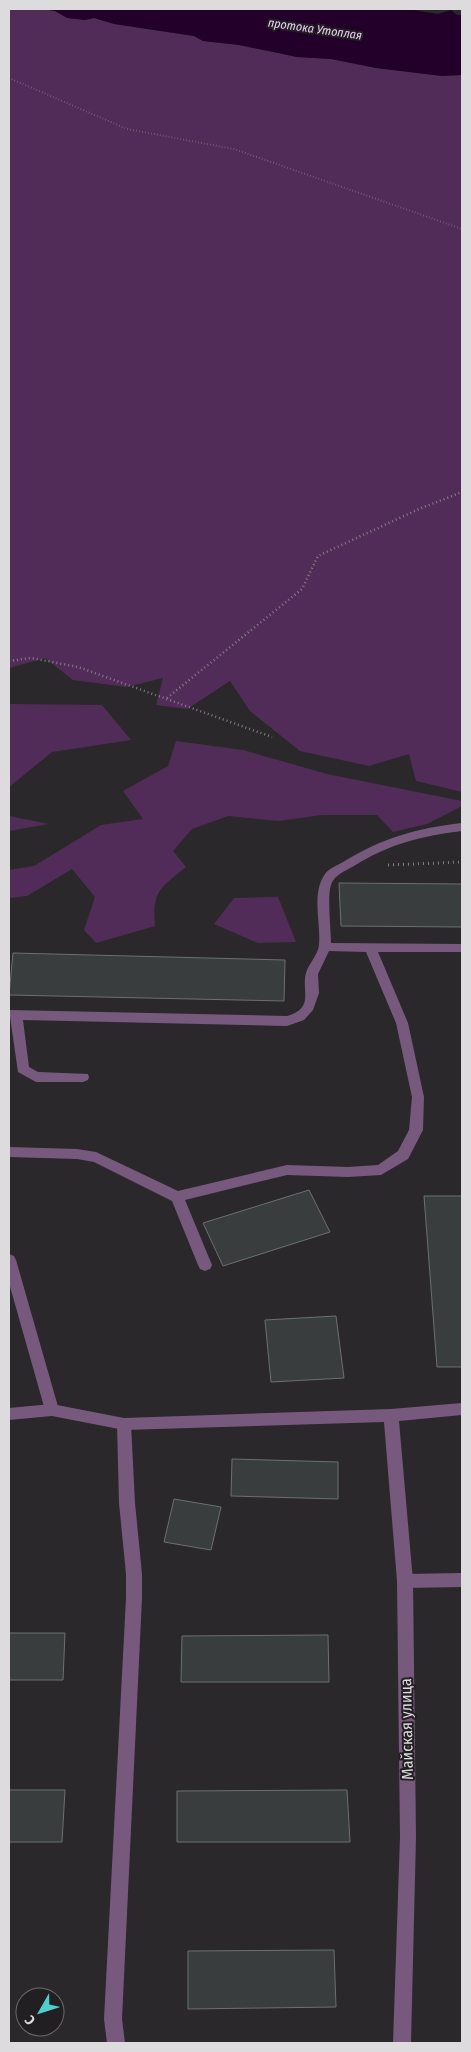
<svg xmlns="http://www.w3.org/2000/svg" width="471" height="2052" viewBox="0 0 471 2052" font-family="'Fira Sans Condensed',sans-serif">
<style>
.green{fill:#522c59}
.water{fill:#23002a}
.building{fill:#393d3d;stroke:#6c7070}
.lines{fill:none;stroke-linecap:round;stroke-linejoin:round}
.path-far2{stroke:#828083;stroke-width:2;stroke-dasharray:0.5 2.5;stroke-linecap:butt}
.path-far1{stroke:#828083;stroke-width:2.5;stroke-dasharray:1 3;stroke-linecap:butt}
.path{stroke:#828083;stroke-width:3;stroke-dasharray:1 4;stroke-linecap:butt}
.service{fill:#78597e;fill-rule:evenodd}
.minor{fill:#78597e;fill-rule:evenodd}
.labels{text-anchor:middle;stroke-width:4;stroke-linejoin:round;paint-order:stroke}
.far-water-label{font-size:12px;font-style:italic;fill:#f1ccf9;stroke:#211f21}
.near-street-label{font-size:16px;fill:#dddbdd;stroke:#211f21}
</style>
<rect width="100%" height="100%" fill="#2a282b"/>
<!-- green -->
<g class="green">
<polygon points="9,9 43,9 55,11 68,18 85,20 94,18 115,24 194,36 203,41 239,45 297,57 331,59 376,68 442,76 462,75 462,792 416,781 409,754 369,766 300,751 250,711 230,681 187,709 156,705 163,678 126,687 73,680 45,658 9,668"/>
<polygon points="9,704 102,705 131,740 52,752 9,787"/>
<path d="M176,741L243,750L327,774L462,801V806L427,824L393,832L377,815H322L278,821L228,816L192,829L173,851L186,867C160,888 152,891 155,926L96,943L84,930L95,897L72,869L27,896L9,898V870L34,866L101,825L143,819L123,791L168,766Z"/>
<polygon points="9,816 49,824 9,831"/>
<polygon points="278,897 296,942 258,943 214,924 234,898"/>
</g>
<!-- water -->
<polygon class="water" points="43,9 408,9 438,14 451,10 457,15 462,15 462,75 442,76 376,68 331,59 297,57 239,45 203,41 194,36 114,24 94,18 85,20 67,18 55,11"/>
<!-- building -->
<g class="building">
<polygon points="339,883 462,884 462,927 341,926"/>
<polygon points="13,953 285,960 284,1001 9,995"/>
<polygon points="309,1190 330,1232 223,1266 203,1223"/>
<polygon points="424,1196 462,1196 462,1367 437,1367"/>
<polygon points="336,1316 344,1378 271,1382 265,1320"/>
<polygon points="232,1459 338,1462 338,1499 231,1496"/>
<polygon points="174,1499 221,1507 211,1550 164,1542"/>
<polygon points="9,1633 65,1633 63,1680 9,1680"/>
<polygon points="328,1635 329,1682 181,1682 182,1636"/>
<polygon points="9,1790 65,1790 62,1842 9,1842"/>
<polygon points="347,1790 350,1842 177,1842 177,1791"/>
<polygon points="334,1950 336,2007 188,2009 188,1951"/>
</g>
<g class="lines">
<!-- path-far2 -->
<polyline class="path-far2" points="9,78 127,129 234,149 462,229"/>
<!-- path-far1 -->
<g class="path-far1">
<polyline points="9,661 31,658 78,667 272,737"/>
<polyline points="167,698 302,589 318,556 419,509 462,492"/>
</g>
<!-- path -->
<polyline class="path" points="388,865 462,862"/>
<!-- service -->
<g class="service">
<path d="M462,823V831C421,836 389,844 354,866C345,871 334,875 331,885C327,896 331,930 331,943L462,944V952H378L408,1023L424,1097L423,1130L408,1159L381,1175L348,1177L287,1175L185,1200L212,1265L210,1269L205,1271L200,1269L198,1265L172,1201L94,1162L77,1159L9,1157V1147L77,1149L96,1152L178,1191L287,1165L348,1167L378,1165L398,1151L409,1130L412,1097L396,1023L366,952L329,951L318,974L319,993L313,1010L304,1020L287,1026L23,1020L29,1067L38,1072L88,1074L89,1077L88,1080L83,1082H36L18,1072L9,1010L287,1016C315,1008 301,991 306,973C309,963 318,955 319,945C321,922 311,894 325,874C328,869 338,865 343,862C382,838 417,828 462,823Z"/>
<polygon points="9,1254 14,1256 16,1260 59,1410 57,1414 52,1416 47,1414 45,1410 9,1283"/>
<polygon points="124,1418 129,1419 131,1424 135,1503 142,1574 142,1598 122,2019 125,2043 107,2043 104,2019 126,1598 126,1574 119,1503 117,1424 119,1419"/>
<polygon points="462,1573 462,1587 405,1588 400,1586 397,1581 400,1576 405,1574"/>
</g>
<!-- minor -->
<polygon class="minor" points="462,1403 462,1415 399,1421 413,1581 416,1837 411,2043 393,2043 400,1837 397,1581 384,1422 124,1430 52,1416 9,1420 9,1408 52,1404 124,1418 391,1409"/>
</g>
<g class="labels">
<!-- far-water labels -->
<g class="far-water-label">
<text transform="translate(315 29) rotate(8)" y="4">протока Утоплая</text>
</g>
<!-- near-street labels -->
<g class="near-street-label">
<text transform="translate(406 1729) rotate(-91)" y="6">Майская улица</text>
</g>
</g>
<!-- border -->
<rect width="471" height="2052" fill="none" stroke="#dddbdd" stroke-width="20"/>
<!-- north arrow -->
<g transform="translate(40 2012) rotate(231)"><circle r="24" fill="#211f21" stroke="#6c6a6c"/>
<path d="M0-4L9 19L0 12L-9 19Z" fill="#52cdce"/>
<text y="-8" font-size="14" font-weight="bold" text-anchor="middle" fill="#dddbdd">С</text>
</g>
</svg>
